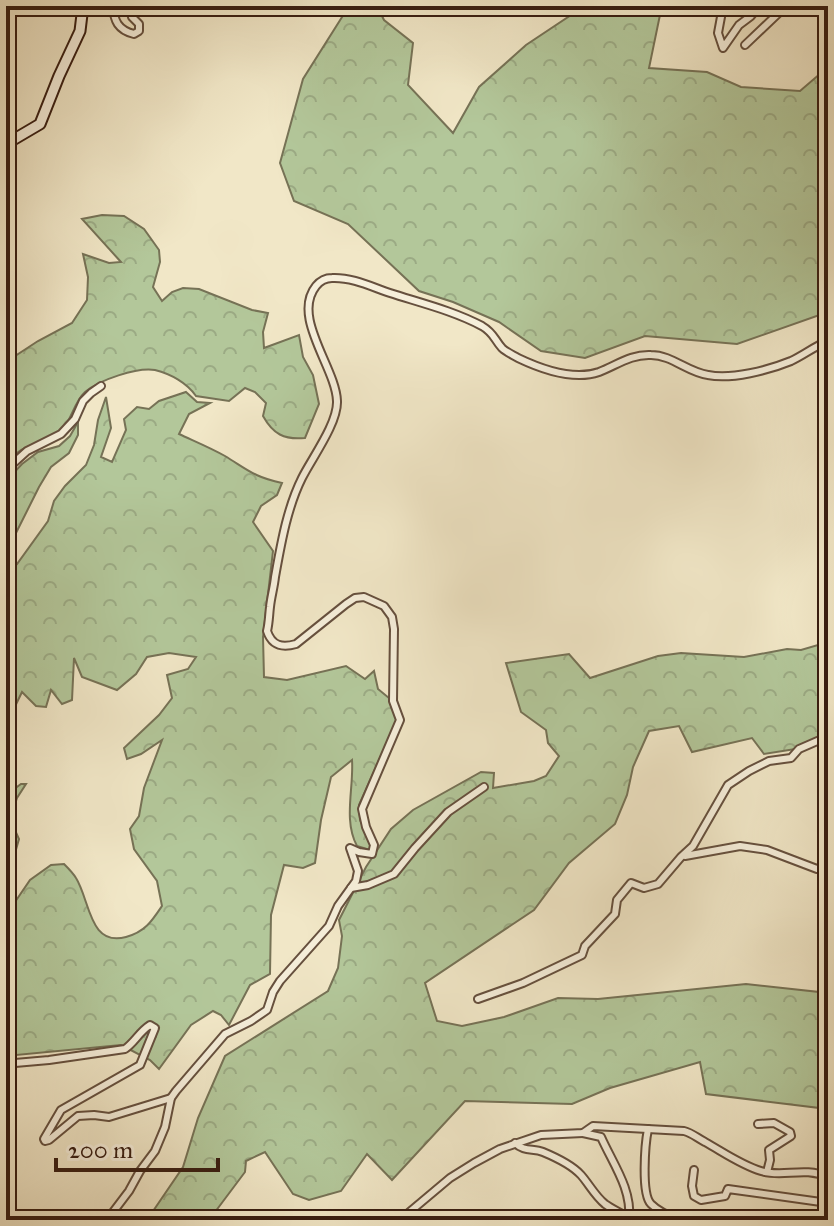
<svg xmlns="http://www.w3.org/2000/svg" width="834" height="1226" viewBox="0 0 834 1226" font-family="'IM FELL Great Primer',serif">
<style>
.forest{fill:url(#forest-crowns);stroke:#767256;stroke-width:2}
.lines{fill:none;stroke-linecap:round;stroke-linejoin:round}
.street-casing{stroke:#66503e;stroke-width:10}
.secondary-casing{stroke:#381d11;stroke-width:13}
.street{stroke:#f6efdb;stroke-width:6}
.secondary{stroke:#f6efdb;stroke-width:9}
</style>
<defs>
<pattern id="forest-crowns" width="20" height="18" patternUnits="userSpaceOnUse" patternTransform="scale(2)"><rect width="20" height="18" fill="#b3c79a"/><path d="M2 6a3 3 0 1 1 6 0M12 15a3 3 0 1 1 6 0" fill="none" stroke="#9baa84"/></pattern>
</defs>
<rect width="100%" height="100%" fill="#f1e7c7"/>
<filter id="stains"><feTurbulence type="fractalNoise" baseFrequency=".0025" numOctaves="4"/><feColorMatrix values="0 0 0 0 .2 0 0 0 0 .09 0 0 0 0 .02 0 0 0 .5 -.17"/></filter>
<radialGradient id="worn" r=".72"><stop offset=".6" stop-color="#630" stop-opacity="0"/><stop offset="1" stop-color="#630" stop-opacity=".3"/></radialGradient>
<!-- forest -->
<g class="forest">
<polygon points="349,6 377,6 384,20 413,43 408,85 453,133 479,87 526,45 577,11 580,6 665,6 661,10 649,68 707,72 741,87 800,91 821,73 828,54 828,187 821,191 818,228 828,230 828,312 737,344 645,336 585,358 541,351 499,322 453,302 419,291 348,224 294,201 280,163 303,79"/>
<path d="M102,215L124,216L144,229L159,250L160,262L153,287L162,301L172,292L183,288L199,289L252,310L268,313L263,332L264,348L299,335L303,357L313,375L319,404L305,438C284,440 273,434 263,416L266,403L255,392L245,388L229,401L196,396C187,383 171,374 155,370C137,367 99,380 85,392C73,403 72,422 59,433C49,440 36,442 25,448C18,451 11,458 6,464V358H12L38,341L72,323L87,300L88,277L83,254L109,263L121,262L82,219Z"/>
<path d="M186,392L197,402L210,403L189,414L179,434C194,441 211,448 225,456C248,470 254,477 282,483L277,495L261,506L253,522L273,551L263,637L264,677L287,680L346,666L365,679L374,671L378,689L389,698L397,720L359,805L360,820L371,844L370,850L357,846C343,820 354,788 352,760L331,777L321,820L315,863L303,868L284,865L271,915L270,974L250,985L229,1025L221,1015L213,1011L191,1025L159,1069L150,1060L121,1045L6,1056V912L15,915V902L30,880L51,865L64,864C68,868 73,873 76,878C90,900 89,947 126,937C145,932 152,921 162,906L157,881L134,849L130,829L139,816L144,788L162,740L141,754L127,759L124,748L159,715L172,698L167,675L188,669L196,657L169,653L147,657L136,674L117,690L82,677L74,658L72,700L62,704L51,690L46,707L36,706L22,692L6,725V574L17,564L48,521L54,501L65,486L86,465L94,445L98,420L106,397L111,428L101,457L112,462L126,430L124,419L137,407L149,409L159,401Z"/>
<polygon points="78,422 78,435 69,453 51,467 39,487 10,545 6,547 6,481 22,464 38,452 59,446 70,436"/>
<polygon points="828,642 828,736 808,747 764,754 752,738 692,752 679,726 649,731 633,767 627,795 615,824 569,863 534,910 425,983 437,1021 462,1026 504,1017 558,998 598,999 746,984 828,993 828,1109 706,1094 700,1062 610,1088 572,1104 465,1101 392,1180 367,1154 341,1191 309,1200 293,1194 265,1152 246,1161 245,1172 209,1220 147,1220 183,1167 198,1118 225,1056 328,991 338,968 342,936 339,920 366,867 391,829 413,810 481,772 494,773 493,788 534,781 546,776 559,756 548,743 546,730 521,712 506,663 569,654 590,678 658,656 681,653 744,657 787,649 801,650"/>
<polygon points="21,784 26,784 17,798 10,819 19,839 15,853 6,857 6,795"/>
</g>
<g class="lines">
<defs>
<g id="street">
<path d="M113,6C114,21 118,30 134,34L139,31V24L132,17L129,6"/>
<polyline points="458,6 466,11 498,6"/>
<polyline points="723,6 718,33 723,48 739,25 751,16 759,6"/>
<polyline points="789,6 794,8 796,6"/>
<polyline points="745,45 786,6"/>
<polyline points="828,199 822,200 822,206 828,210"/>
<polyline points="6,470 27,451 61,434 75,419 83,401 91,393 101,386"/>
<polyline points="685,856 740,846 767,850 817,869 828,866"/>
<polyline points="351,888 368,885 394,874 415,848 448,812 484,787"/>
<polyline points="478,999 523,983 582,955 585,946 615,914 617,900 631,883 644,888 658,884 681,857 693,846 728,785 749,771 769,761 791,758 799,749 822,739 828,738"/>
<path d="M6,1078L9,1069L15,1063L49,1060L125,1049C135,1042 139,1032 150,1025L155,1028L140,1065L61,1110L44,1139L45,1141L49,1140L78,1116L94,1115L109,1117L171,1098"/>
<polyline points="758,1124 774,1123 790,1132 791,1136 769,1150 770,1160 767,1172"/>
<path d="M648,1129C645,1144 641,1194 651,1204C658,1211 669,1216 679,1220"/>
<path d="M583,1133L601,1137C613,1164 632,1189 629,1219"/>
<path d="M515,1143C524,1152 533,1148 543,1152C555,1157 572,1165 581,1175C589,1184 595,1196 605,1204C613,1210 623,1213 631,1220"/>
<polyline points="694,1170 692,1186 694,1196 701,1200 725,1196 728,1189 828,1203"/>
<path d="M107,1220L129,1191L140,1171L155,1151L165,1127L171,1098L176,1091L225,1034L251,1021L267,1010L273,992L280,981L329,926L338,906L356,881L358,871L350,848L359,852L372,854L374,845L366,827L362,809L400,720L393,701L394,629L392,617L384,606L364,597L355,598L346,604L296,644C282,648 272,646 267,631C269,623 269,615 270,607C271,597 274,587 275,577C281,544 287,508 302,478C312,458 338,423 337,401C336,368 291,317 316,286C320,281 326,278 332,278C352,277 372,287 390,293C421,303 454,311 482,326C494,333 494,339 502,348C506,352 513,355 518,358C541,369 573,381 599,372C617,365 631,354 651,355C672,355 687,372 708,375C731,380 769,370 791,361C804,355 815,346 828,341"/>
<path d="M400,1220L450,1178L474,1163L500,1149L541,1135L583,1133L593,1126L684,1131C692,1133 697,1138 705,1142C723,1152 741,1165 761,1171C783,1178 803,1166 828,1177"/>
</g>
<polyline id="secondary" points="6,144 40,124 59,76 80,31 83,6"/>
</defs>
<!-- street casing -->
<use href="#street" class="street-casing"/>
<!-- secondary casing -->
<use href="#secondary" class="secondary-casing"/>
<!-- street -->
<use href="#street" class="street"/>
<!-- secondary -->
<use href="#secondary" class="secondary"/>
</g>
<!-- margin -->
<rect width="834" height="1226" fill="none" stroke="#f1e7c7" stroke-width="32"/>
<rect x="8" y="8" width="818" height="1210" fill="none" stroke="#381d11" stroke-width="4"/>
<rect x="16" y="16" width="802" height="1194" fill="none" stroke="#381d11" stroke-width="2"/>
<!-- scale -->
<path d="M56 1158v12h162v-12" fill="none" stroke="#381d11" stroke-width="4"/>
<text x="68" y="1158" font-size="24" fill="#381d11" stroke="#f6efdb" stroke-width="6" paint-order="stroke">200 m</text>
<rect width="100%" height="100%" filter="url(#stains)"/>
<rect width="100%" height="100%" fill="url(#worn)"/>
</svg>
